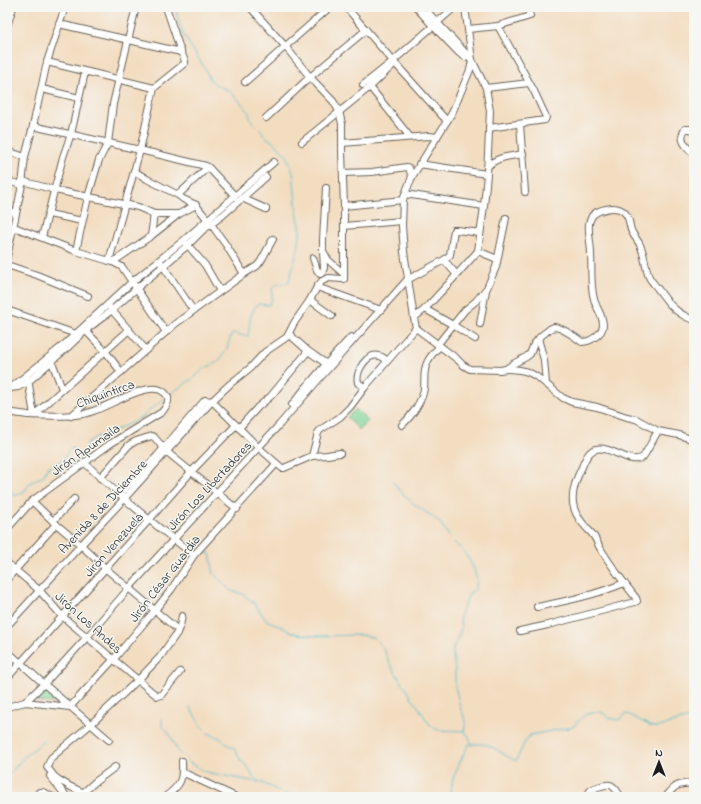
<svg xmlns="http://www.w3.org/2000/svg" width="701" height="804" viewBox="0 0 701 804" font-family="'Indie Flower',sans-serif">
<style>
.grass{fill:url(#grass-tufts);stroke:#4f7859}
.pitch{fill:#82d496;stroke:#4f7859}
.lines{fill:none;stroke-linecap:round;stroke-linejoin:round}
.stream{stroke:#4fbbca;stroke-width:1}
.minor-casing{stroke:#676056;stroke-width:8}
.minor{stroke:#fff;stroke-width:6}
.labels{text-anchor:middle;stroke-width:3;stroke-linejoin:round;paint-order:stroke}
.street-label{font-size:13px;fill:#1c1c1c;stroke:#f6f6f2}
</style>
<defs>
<pattern id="grass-tufts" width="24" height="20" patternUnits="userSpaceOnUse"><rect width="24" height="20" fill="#82d496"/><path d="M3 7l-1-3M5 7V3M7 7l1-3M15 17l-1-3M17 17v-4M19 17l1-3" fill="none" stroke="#70b581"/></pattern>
</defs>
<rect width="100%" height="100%" fill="#f6f6f2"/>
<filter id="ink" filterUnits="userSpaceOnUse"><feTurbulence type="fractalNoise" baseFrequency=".025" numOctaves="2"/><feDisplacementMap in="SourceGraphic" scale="8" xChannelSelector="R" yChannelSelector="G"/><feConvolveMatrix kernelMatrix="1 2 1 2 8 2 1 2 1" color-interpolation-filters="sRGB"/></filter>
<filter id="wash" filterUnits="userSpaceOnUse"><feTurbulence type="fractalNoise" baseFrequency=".012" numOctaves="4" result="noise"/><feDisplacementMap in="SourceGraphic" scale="16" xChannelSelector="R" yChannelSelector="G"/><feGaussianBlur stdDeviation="0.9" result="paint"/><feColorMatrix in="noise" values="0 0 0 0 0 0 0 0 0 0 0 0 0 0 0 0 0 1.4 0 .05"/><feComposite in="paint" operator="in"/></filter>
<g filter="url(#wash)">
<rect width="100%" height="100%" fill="#f3ddc1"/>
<!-- grass -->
<polygon class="grass" points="43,691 45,691 59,702 59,704 36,701 37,698"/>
<!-- pitch -->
<polygon class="pitch" points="356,409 368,421 359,430 347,417"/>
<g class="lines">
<!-- stream -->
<g class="stream">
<path d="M170,394L195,377L203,369L214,364L219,361L227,349L230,338L233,333L240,335L248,336C250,324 249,312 258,304L269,305L272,299V289L277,284H284L289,281L298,249L300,235V225L297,213L293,172L287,156L276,144L266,137L260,129L251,120L248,111L238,99L228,90L218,86L210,80L205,69L183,34L177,15L176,7"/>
<polyline points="393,482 400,491 414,504 433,517 441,524 451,539 462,550 468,558 474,569 477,581 476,588 469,594 460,616 461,630 453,648 453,657 455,668 455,686 461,710 466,721 464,731"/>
<polyline points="7,486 15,496 25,491 30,483 43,476 48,467 63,460 69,449 73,448 75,452 81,454 85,450 88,442 94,438 116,430 141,418 164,399"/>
<polyline points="202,553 210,553 214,574 231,591 243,594 253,602 266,620 297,634 316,636 362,635 375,638 383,648 391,666 430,725 438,730 464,731 469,737 472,745"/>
<polyline points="190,707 200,725 204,729"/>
<polyline points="162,719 162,726 169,733 178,752 181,755"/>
<polyline points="208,733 220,738 228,745 234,748 241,761 247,766 253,777 261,783"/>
<polyline points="186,759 190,763 200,769 210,773 262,783 271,787 285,794 294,797"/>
<polyline points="7,777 24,757 44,741"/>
<path d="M441,797L450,793L453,779L459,764L468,745C491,740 498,753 516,761L526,740L530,735L573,727C583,715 585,713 602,712L609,718L619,720L626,714L630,715L652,727H658L678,721L694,717"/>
</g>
</g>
</g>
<g filter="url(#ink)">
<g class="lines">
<defs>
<g id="minor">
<polyline points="346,7 393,61 447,121"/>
<polyline points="416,7 433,26 459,53 465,57"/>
<polyline points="465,7 472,60 470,70 452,113 412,177 407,189 403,200 402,226 404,252 414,318 416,328 457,359 463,365 470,369 500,370 506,369 513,364 526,357 530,354 534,344 537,341 539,342 544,360 546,384 563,398 572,402 597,407 627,417 636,419 658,431 679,435 694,440"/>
<polyline points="59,24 181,52"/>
<polyline points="7,26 13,7"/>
<polyline points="468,29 498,26 530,16 527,7"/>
<polyline points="47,62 154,88"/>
<polyline points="245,82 330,7"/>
<polyline points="363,85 393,61 455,7"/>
<polyline points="370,87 410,137"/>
<polyline points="486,88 529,83"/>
<polyline points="42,89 79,98"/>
<polyline points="266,118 310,77 366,30"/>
<polyline points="520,124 525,192"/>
<polyline points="33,126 140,150 206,166 209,168 235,196"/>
<polyline points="489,128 545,120 546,117 534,91 498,26"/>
<path d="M694,130L690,129H685C678,139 686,147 694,154"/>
<polyline points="302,142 370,87 395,63"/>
<polyline points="342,143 429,136 437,137"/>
<polyline points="7,151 25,157"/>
<polyline points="419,164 487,174"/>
<path d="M487,167C497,156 509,157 523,154"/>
<polyline points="134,171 147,179 178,195"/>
<polyline points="343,173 372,172 407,167 409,168 412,177"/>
<polyline points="7,181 22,185"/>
<polyline points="22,181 55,190 138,207 154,214 179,214"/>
<polyline points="326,188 323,240 323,251 328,260 344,274"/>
<polyline points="405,194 484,206"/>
<polyline points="242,198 266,209"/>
<polyline points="344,206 403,200"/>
<polyline points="7,210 16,213"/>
<polyline points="49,214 82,221"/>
<polyline points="207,219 196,205 183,199 178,195 208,167"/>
<polyline points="208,224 211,224 223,215 266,177"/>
<polyline points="344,226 402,221"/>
<polyline points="14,227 76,251 113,262 122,267 166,332"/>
<polyline points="151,236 154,214"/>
<polyline points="42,237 63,157 71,134 85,72"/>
<polyline points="185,242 205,265 220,291"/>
<polyline points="76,251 88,197 99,160 108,143 113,104 136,7"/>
<polyline points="478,251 497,259"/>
<polyline points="7,257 22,185 25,157 33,126 47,62 65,7"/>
<polyline points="313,258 317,270 320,274 322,273 324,268 323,252"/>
<polyline points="444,260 450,255 454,230 457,230 480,233"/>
<polyline points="109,261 140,150 154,88 185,63 185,61 181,52 166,7"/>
<polyline points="113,262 151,236 179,214 196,205"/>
<polyline points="161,263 193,310"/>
<polyline points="7,265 37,275 88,296"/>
<polyline points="317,287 381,310"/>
<polyline points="310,300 332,316"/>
<polyline points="110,308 146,350"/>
<polyline points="425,309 453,325 465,310 476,301 487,288 496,267 506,218"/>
<polyline points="7,310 76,334"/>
<polyline points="414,318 425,309 452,280 478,251 484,206 487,174 490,111 486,88 472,60 423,7"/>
<polyline points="480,324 486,290"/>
<polyline points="84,329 106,352 121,372"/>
<polyline points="289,334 308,351 328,365"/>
<path d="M537,341C539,337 542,335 546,332C548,330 550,328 554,327C562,327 575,337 582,342C590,342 603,334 603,325C603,315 596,308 594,299C590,284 592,270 591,254C591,244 588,234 589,224C589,222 591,218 592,216C595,212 601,210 606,209C616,206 626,209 629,221C630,225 630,229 632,232C634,237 638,240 640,245C645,255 645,267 649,277C651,281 655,285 658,289C668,303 676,314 694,320"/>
<polyline points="438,344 453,325 475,339"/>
<polyline points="68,347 85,331 112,310 137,288 188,245 203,230 211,224 226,245 244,274"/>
<polyline points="52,362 62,389"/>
<path d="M506,369C524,369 532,372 546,384"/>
<polyline points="28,379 34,415"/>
<path d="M365,387L358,383C355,372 367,352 379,356C382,356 385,359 387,361"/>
<polyline points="10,388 18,387 28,382 68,347 66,344"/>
<polyline points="7,391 66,343 132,282 184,240 274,162"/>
<path d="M292,405C310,381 331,359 351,337"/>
<path d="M7,412C14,413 21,414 28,415C46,416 65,417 83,414C103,412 148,377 165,393C172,399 166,407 162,412L110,444L32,501L7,529"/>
<polyline points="34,415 129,330"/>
<polyline points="71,416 146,350 175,324 244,274 257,266 261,261 273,239"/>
<path d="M402,425C411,417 423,400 424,388C425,380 423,371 427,363C429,357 435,351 440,346"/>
<polyline points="239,428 258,407 271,396 308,351"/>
<polyline points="312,456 318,433 320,430 340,417 350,407 365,387 416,328"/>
<path d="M84,462C119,496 156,526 194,555"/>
<polyline points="100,478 129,445 136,441 152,436 154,437 167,452 237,509"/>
<polyline points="119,495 157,456 205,400 212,401 259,448 282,468 284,468 312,456 327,455 340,453"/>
<polyline points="32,501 56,524 81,545 105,568 178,630 177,633 160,657 138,680 91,724 51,758 47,767 54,776 59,780 71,787 82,792 85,791 95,782 115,767"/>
<polyline points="53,521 74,499"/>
<polyline points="7,563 39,590 62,616 157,696 161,695 180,672"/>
<polyline points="7,579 56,524"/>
<path d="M537,607C566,601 596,595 624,583"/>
<polyline points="7,626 81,545 124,499 212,401 230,384 250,368 265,352 287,337 294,323 310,300 317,287 322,281 329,278 342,279 344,279 344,206 342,152 342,124 339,111 333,101 310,77 285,46 250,7"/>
<polyline points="178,630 180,626 182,616"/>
<path d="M520,631L548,625L635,602L637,601L636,598C624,583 612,567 602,551C598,546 597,540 593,535C586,527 577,519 574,508C570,495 576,479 582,467C585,460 588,451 596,449C611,445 630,466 643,457C645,455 656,434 658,431"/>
<polyline points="7,651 44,684 109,740"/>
<polyline points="7,678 149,520 191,472 236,425"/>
<polyline points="25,702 44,684 87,637 129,588 280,424 319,379 407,280 444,260 457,275"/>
<polyline points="7,707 25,702 70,707 113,660 155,610 171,590 194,555 276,464"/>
<polyline points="182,772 236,797"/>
<polyline points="50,776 67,797"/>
<polyline points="40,797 38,794 39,792 43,792 53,797"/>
<path d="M165,797C181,785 183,780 182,761"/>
<path d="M590,797C589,794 588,793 590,791C592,788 606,784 610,785C615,786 618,793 621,797"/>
<path d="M666,797C675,784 679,784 694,783"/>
</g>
</defs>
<!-- minor casing -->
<use href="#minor" class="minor-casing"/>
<!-- minor -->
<use href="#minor" class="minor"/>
</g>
</g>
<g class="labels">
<!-- street labels -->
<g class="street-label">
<text transform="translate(105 393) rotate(-20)" y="5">Chiquintirca</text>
<text transform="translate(85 449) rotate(-35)" y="5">Jirón Apumaila</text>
<text transform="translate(209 485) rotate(-47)" y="5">Jirón Los Libertadores</text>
<text transform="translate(102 506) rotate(-47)" y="5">Avenida 8 de Diciembre</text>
<text transform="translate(113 544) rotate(-48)" y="5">Jirón Venezuela</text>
<text transform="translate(164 578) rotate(-52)" y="5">Jirón César Guardia</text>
<text transform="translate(89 622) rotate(42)" y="5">Jirón Los Andes</text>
</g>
</g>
<!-- margin -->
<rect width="701" height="804" fill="none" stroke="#f6f6f2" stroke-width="24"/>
<!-- north arrow -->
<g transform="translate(659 762)" stroke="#f6f6f2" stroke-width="3" paint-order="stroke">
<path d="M0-3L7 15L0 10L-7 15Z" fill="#1c1c1c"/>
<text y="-6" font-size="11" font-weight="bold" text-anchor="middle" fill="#1c1c1c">N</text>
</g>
</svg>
